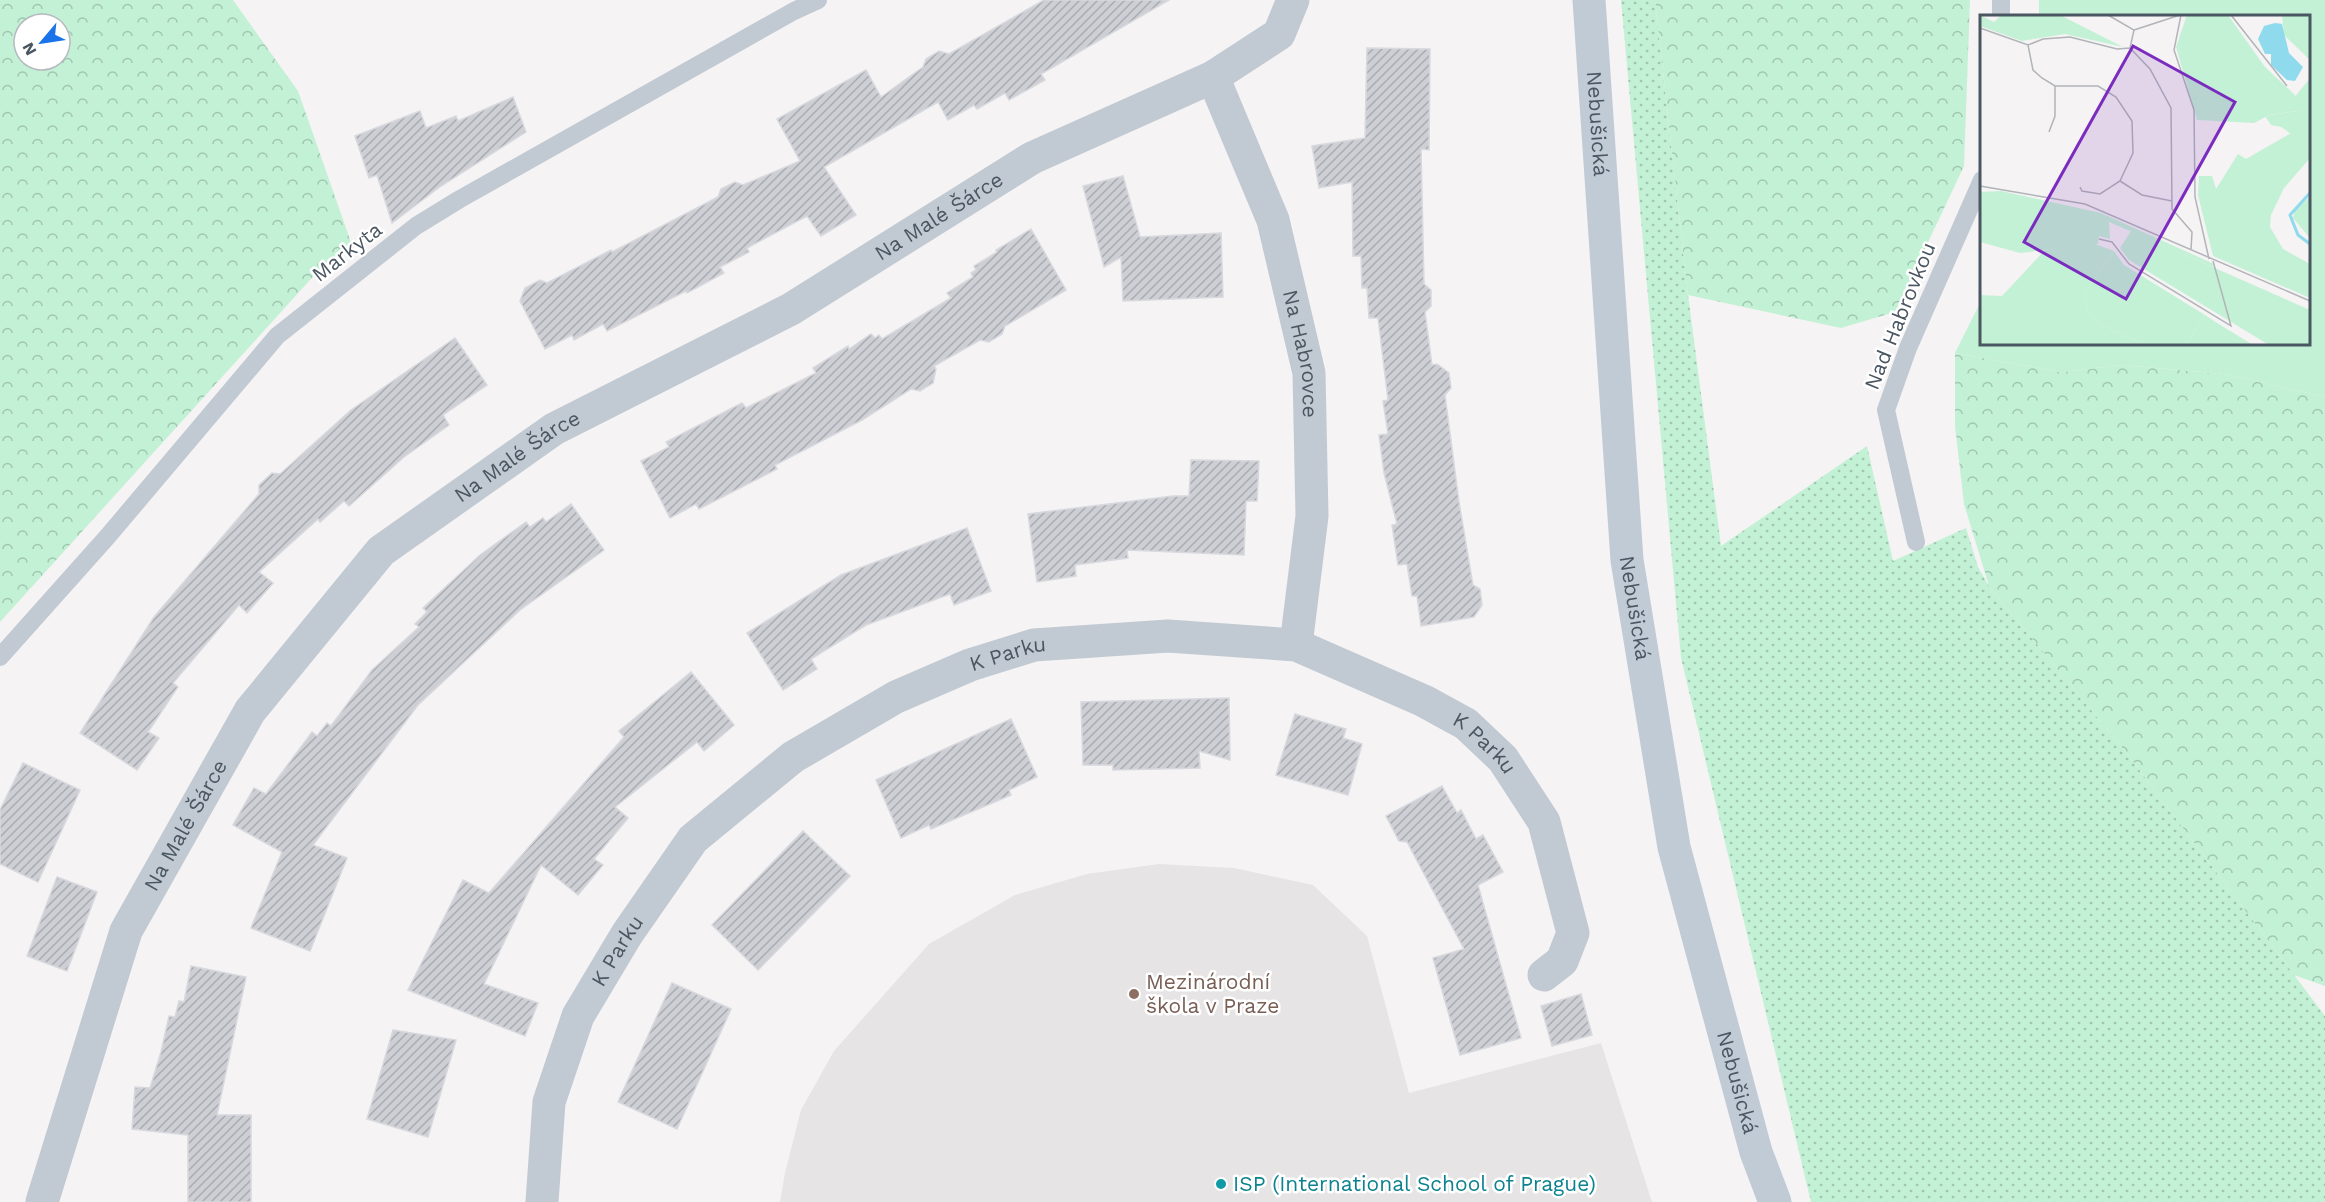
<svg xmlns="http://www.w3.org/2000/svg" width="2325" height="1202" viewBox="0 0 2325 1202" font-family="'Work Sans',sans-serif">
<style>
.education{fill:#e6e4e5}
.grass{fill:url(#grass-dots)}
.forest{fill:url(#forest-crowns);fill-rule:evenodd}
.green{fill:#c3f1d5}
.building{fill:url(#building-hatch);stroke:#d7d9de;stroke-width:1.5}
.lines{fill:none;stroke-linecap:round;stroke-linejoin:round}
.lane{stroke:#c1cad2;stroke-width:18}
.street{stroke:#c1cad2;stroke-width:33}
.secondary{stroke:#c1cbd6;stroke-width:33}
.education-dot{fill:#8d6e63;stroke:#fff;stroke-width:2}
.culture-dot{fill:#0f9aa8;stroke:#fff;stroke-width:2}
.labels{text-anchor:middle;stroke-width:5;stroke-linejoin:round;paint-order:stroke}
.street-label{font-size:21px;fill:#4a5661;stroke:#fff}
.education-label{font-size:21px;fill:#785e54;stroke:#fff;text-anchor:start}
.culture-label{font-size:21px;fill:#0d838f;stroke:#fff;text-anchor:start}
.inset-river{fill:none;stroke:#90daee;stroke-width:3}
.inset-road{fill:none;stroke:#b1b4b9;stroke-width:1.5}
.view{fill:#7b2cbf;fill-opacity:0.15;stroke:#7b2cbf;stroke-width:3}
.inset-edge{fill:none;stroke:#4a5661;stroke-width:3}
</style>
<defs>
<pattern id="grass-dots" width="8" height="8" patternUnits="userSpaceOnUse" patternTransform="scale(1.5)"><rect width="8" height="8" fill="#c3f1d5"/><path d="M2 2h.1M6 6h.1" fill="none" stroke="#a0c6b0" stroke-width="1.8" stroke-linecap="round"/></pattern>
<pattern id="forest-crowns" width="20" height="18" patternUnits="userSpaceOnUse" patternTransform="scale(1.5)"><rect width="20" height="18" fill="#c3f1d5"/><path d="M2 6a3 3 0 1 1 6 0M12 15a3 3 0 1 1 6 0" fill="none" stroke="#a0c6b0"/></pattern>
<pattern id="building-hatch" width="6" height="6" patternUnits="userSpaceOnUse" patternTransform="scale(1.5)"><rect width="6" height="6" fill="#cdcfd5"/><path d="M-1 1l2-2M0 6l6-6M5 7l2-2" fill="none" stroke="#a8abb0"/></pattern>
</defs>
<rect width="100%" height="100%" fill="#f5f3f3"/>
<!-- education -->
<polygon class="education" points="1159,864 1234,868 1313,885 1367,936 1409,1093 1601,1043 1652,1202 780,1202 785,1173 801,1110 834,1051 929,944 1015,895 1087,874"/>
<!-- grass -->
<polygon class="grass" points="1621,0 1655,0 1688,295 1721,546 1867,446 1893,561 1966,528 1978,567 1989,586 2125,751 2325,1016 2325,1202 1811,1202 1681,658"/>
<!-- forest -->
<g class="forest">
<path d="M0,0H233L298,91L354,251L329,259L0,622ZM24,24H60V60H24Z"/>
<polygon points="1655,0 1970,0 1964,166 1895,312 1841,328 1688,295"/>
<polygon points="1955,353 2061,372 2123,365 2224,374 2325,397 2325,986 2294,975 2125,751 1989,586 1964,504 1955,426"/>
</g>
<!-- green -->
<polygon class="green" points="2039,0 2325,0 2325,397 2224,374 2123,365 2061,372 1955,353 1981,301 1982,344 2308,344 2308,16 2039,16"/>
<!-- building -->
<g class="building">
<polygon points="1044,0 1169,0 1041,74 1045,80 1009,100 1005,93 977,109 974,105 948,120 938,102 824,167 856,215 821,236 807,216 747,248 749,252 720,267 724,273 687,293 686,291 607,331 603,324 574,340 572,335 545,349 520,301 525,288 540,280 547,283 611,250 612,252 718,197 721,189 735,182 743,185 800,161 777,119 866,70 881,97 923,67 926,59 939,51 949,54"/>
<polygon points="1367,48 1430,49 1429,150 1421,149 1424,284 1431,290 1431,306 1425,312 1432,365 1437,364 1449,373 1451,388 1445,395 1459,502 1473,585 1480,589 1482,605 1474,617 1421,626 1417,596 1412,596 1407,564 1398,565 1392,525 1397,524 1384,473 1379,435 1388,434 1383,401 1388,400 1378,318 1369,318 1367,288 1362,288 1361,256 1353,256 1352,182 1319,188 1312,146 1365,138"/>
<polygon points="513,97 526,132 441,186 392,223 377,175 369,178 355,136 420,111 426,128 456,116 458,121"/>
<polygon points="1123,176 1140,237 1221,233 1223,297 1123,301 1121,257 1104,267 1083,186"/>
<polygon points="1031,229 1066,290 1005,326 1002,334 989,342 980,340 934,366 936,369 933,383 920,391 911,389 862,420 775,465 777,469 699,509 696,504 670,518 641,461 669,447 666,442 742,403 746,408 816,373 813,368 848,346 849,349 871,334 875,338 879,335 882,339 951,298 947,293 973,277 971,273 976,270 974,266 997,252 996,250"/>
<polygon points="455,338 487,385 443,415 449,425 404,457 349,506 344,501 320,522 318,519 259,572 273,583 247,613 239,605 173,683 178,687 148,732 159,738 137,770 80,733 154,617 259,494 259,485 272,473 280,474 351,410"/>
<polygon points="1191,460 1259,461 1257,501 1246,501 1244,555 1127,550 1128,558 1075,565 1076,576 1037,582 1028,514 1173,496 1189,496"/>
<polygon points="571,504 604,550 520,610 418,705 313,845 347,858 310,951 251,928 282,852 233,825 254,788 266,794 312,732 317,736 327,723 331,726 372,670 419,627 415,624 427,612 423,608 480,555 526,522 530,527 543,518 546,522"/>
<polygon points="967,528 991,591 954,605 950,594 866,625 811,659 817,669 783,690 747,633 841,575"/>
<polygon points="691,672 734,725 704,751 697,742 615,807 628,818 594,859 603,865 578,895 541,865 484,984 538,1003 525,1036 408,990 463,880 489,893 624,737 619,731"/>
<polygon points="1229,698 1230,760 1199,751 1200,768 1113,770 1113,765 1083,765 1081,702"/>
<polygon points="1295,714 1346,729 1343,738 1362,744 1348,795 1276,775"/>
<polygon points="1011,719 1037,777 1009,790 1011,795 931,829 929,825 901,838 876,780"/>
<polygon points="23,763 80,790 38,882 0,864 0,810"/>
<polygon points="1442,786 1457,813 1461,810 1476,839 1483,835 1503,872 1478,885 1521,1038 1460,1055 1433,958 1464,949 1407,842 1399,841 1386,816"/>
<polygon points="803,831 850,876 758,970 712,925"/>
<polygon points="57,877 97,892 67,971 27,956"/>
<polygon points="191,966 246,977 217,1115 251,1115 251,1202 188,1202 188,1135 132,1129 135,1087 150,1088 161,1052 169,1016 175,1017 179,1001 184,1002"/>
<polygon points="672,983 731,1009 677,1129 618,1102"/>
<polygon points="1581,994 1592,1035 1552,1046 1541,1006"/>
<polygon points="393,1030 456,1040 428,1137 367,1119"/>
</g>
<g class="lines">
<!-- lane -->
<g class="lane">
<polyline points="2001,16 2001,0"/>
<polyline points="1916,542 1886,410 1908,348 1982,180"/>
<polyline points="0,657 108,536 277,336 416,226 460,199 794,11 818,0"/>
</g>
<!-- street -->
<g class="street">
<path id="s1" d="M1213,77L1273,220L1309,373L1312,516L1296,645"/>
<path id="s2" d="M42,1202L126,931L250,711L381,551L554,429L791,309L1032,158L1213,77L1279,34L1293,0"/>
<path id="s3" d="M542,1202L549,1102L578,1016L627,934L693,839L793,757L896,697L970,665L1034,645L1168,636L1296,645L1424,701L1466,724L1503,759L1544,822L1573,933L1562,961L1544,975"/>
</g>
<!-- secondary -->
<path class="secondary" id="s4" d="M1589,0L1627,560L1674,847L1756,1152L1775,1202"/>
</g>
<!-- markers -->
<circle class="education-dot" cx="1134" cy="994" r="6"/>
<circle class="culture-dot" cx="1221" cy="1184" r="6"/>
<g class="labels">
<!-- street labels -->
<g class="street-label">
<text dy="7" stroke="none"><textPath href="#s4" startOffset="124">Nebušická</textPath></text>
<text dy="7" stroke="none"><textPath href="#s2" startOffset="1395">Na Malé Šárce</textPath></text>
<text transform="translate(347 252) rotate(-38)" y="7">Markyta</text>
<text transform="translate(1900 316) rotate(-68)" y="7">Nad Habrovkou</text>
<text dy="7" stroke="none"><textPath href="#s1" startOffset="292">Na Habrovce</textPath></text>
<text dy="7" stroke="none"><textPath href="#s2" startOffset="909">Na Malé Šárce</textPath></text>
<text dy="7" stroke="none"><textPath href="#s4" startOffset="610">Nebušická</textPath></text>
<text dy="7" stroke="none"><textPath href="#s3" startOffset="771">K Parku</textPath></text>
<text dy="7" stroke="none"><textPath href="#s3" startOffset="1275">K Parku</textPath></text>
<text dy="7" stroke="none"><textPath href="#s2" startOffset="405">Na Malé Šárce</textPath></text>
<text dy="7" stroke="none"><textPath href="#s3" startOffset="267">K Parku</textPath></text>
<text dy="7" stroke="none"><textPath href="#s4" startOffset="1096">Nebušická</textPath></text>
</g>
<!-- education labels -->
<g class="education-label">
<text x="1146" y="989">Mezinárodní<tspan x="1146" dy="24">škola v Praze</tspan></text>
</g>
<!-- culture labels -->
<g class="culture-label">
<text x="1233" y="1191">ISP (International School of Prague)</text>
</g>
</g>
<!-- overview -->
<g transform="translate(1980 15)">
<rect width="330" height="330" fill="#f5f3f3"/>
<path d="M21,176L121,198L234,249L233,252L129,207L130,224L119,221L118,229L40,238L0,227V177Z" fill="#c3f1d5"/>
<path d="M207,0H248L285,52L314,79L324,95L289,100L274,108L217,105L196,32ZM302,0H330V45L304,20ZM311,118L330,132V143L304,173L291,200L290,212L303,234L330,249V283L233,241L218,180L219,161H232L236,174L258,139L266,144ZM330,182V223L313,203L315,194ZM151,216L330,295V330H289L149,245L140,233ZM112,228L134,236L105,277L108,298L120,309L166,330H0V280L22,281L65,235ZM225,300L234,306L273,330H206Z" fill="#c3f1d5"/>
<path d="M0,0L14,7L21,0H80L143,32L85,19L42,26L0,11ZM330,63V132L301,112L291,110L285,101L323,95L314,83ZM134,236L144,250L225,300L206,330H166L120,309L108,298L105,277Z" fill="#c3f1d5"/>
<path d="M295,8L302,9L309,38L323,52L315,66L307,65L291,50V39H285L278,24L284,11Z" fill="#90daee"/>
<path class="inset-river" d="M330,178L310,200L318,220L330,229"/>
<path class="inset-road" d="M128,0L154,15L150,33L170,54L191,93L192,194L212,217L211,235M201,0L194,35L214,95L215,182L229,244M251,0L307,71M0,13L48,30L63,24L90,22L137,34L150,33M154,15L200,0M48,30L53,55L62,63L75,71H118L136,82L152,106L153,138L140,166L120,179L102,176L100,172M69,117L75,101V71M140,166L162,180L192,186M0,171L105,189L330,286M119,224L132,227L149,249L251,311L233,246"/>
<path class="view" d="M153,31L255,87L146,284L44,227Z"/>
<rect width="330" height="330" class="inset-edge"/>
</g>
<!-- north arrow -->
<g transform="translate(42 42) rotate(241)"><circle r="28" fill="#ffffff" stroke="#b7bbc0" stroke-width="1.5"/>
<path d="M0-4.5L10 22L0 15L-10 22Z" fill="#1a73e8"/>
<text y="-9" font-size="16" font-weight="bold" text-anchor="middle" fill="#4a5661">N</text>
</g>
</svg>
